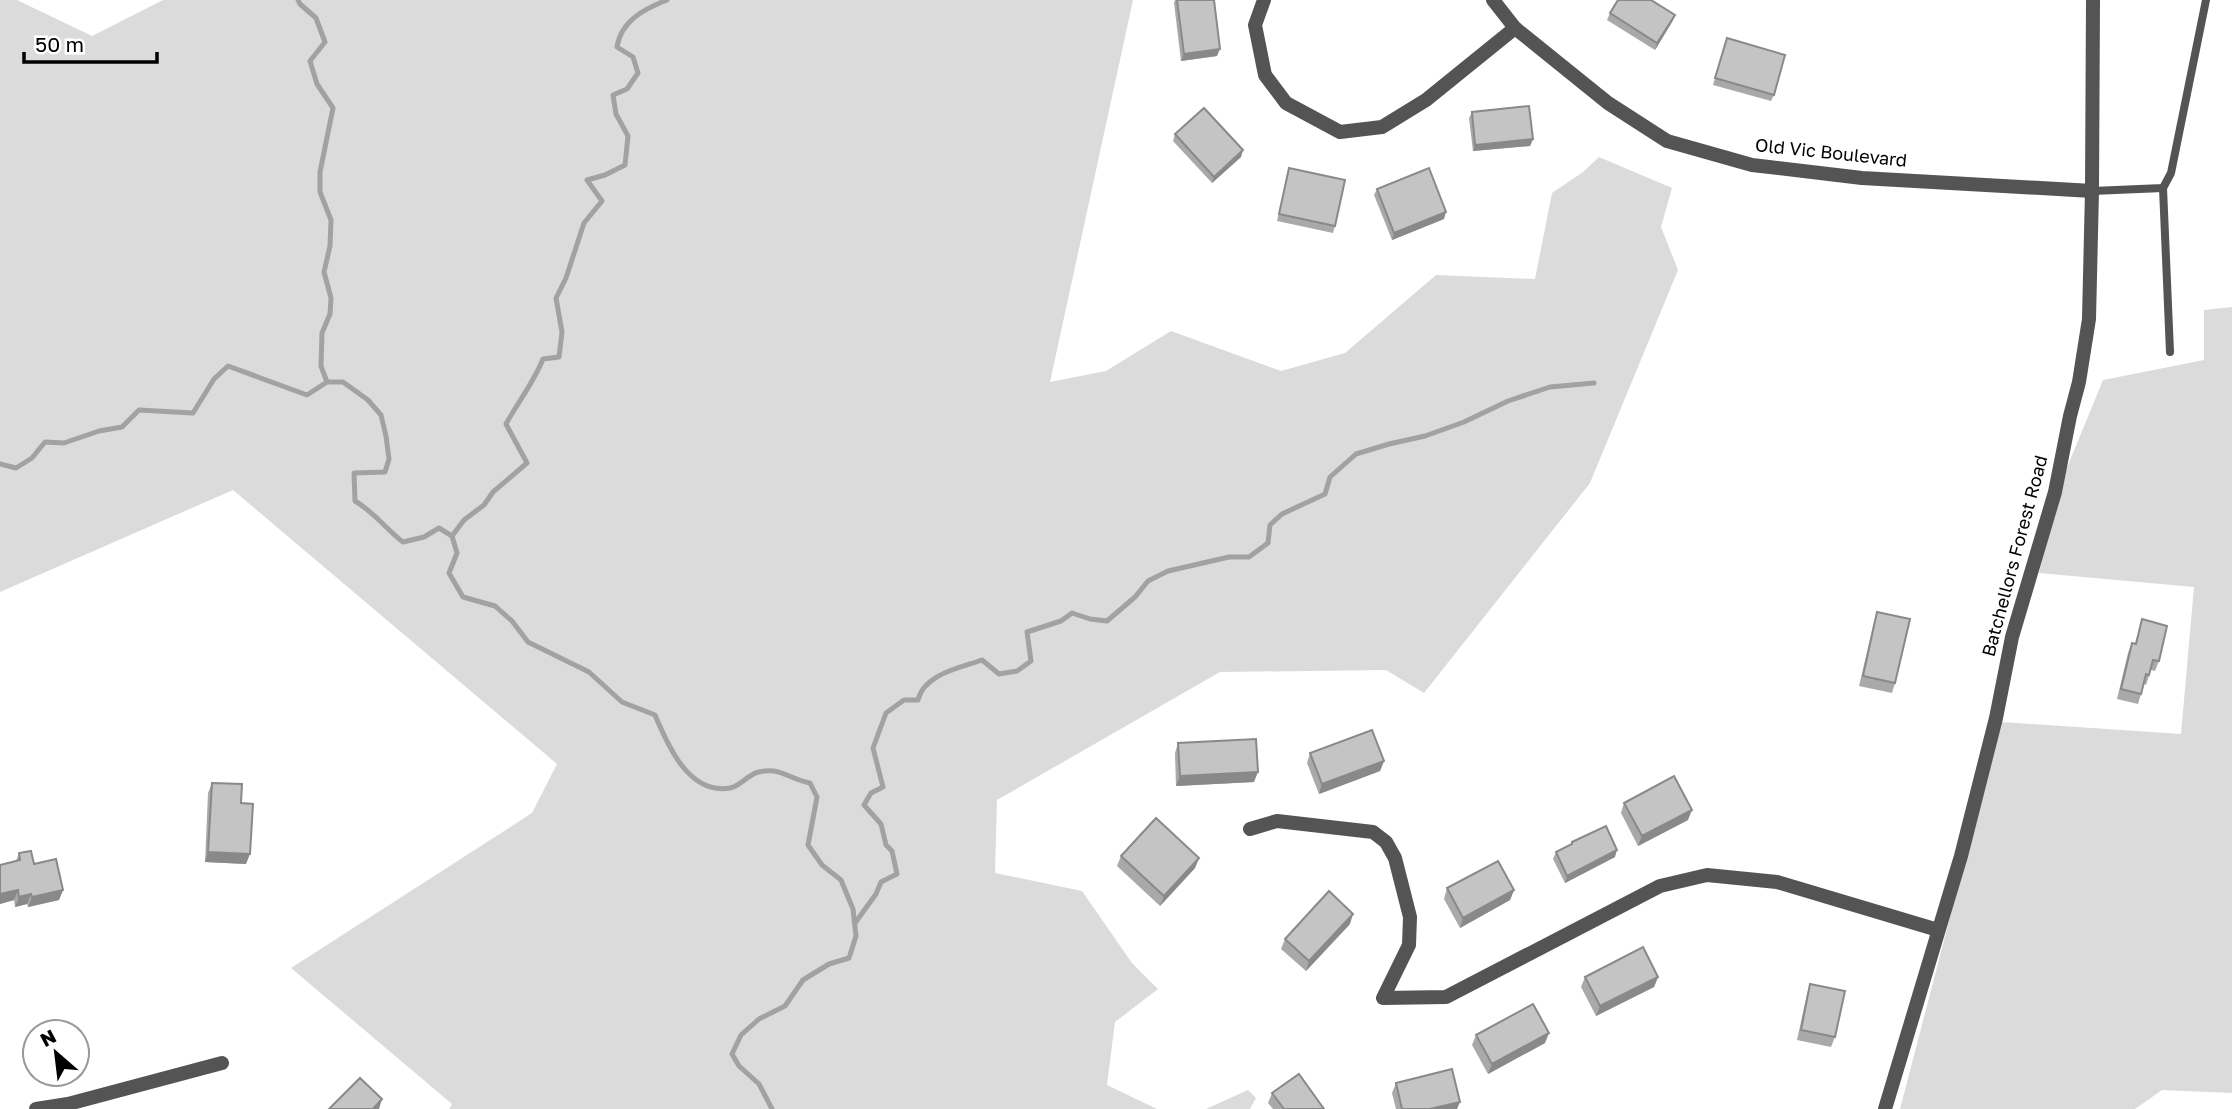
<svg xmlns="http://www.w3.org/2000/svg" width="2232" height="1109" viewBox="0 0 2232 1109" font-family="'Golos Text',sans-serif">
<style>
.green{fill:#dbdbdb}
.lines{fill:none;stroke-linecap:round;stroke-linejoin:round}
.stream{stroke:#a2a2a2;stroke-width:5}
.service{stroke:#545454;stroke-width:8}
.minor{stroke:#545454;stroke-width:14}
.wall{fill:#a9a9a9}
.shaded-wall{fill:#898989}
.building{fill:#c4c4c4;stroke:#898989;stroke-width:2}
.labels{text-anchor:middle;stroke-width:5;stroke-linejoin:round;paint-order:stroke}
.street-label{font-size:18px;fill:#000;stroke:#fff}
</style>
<rect width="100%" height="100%" fill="#fff"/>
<!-- green -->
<g class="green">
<polygon points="0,0 17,0 92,36 163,0 1133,0 1050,382 1106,371 1171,331 1281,371 1345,353 1436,275 1535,279 1552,193 1583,172 1599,157 1672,188 1661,227 1678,270 1590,483 1424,693 1386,670 1220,672 997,800 995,873 1082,891 1132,963 1158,989 1115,1022 1107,1085 1157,1109 449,1109 452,1104 291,968 532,813 557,764 233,490 0,592"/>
<polygon points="2232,307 2232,1093 2162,1090 2135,1109 1900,1109 2001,722 2181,734 2194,587 2039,573 2057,492 2103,380 2204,360 2204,310"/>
<polygon points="1248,1090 1256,1098 1250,1109 1206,1109"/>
</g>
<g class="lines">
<!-- stream -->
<g class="stream">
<polyline points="298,0 300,4 316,18 325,42 310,61 317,84 333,108 320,172 320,192 331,220 330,246 324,272 331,298 330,314 322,333 321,366 327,382"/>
<path d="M0,464L16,468L32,458L45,442L64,443L99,431L122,427L139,410L193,413L214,379L228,366L307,395L327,382H343L368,400L381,415L386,436L389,459L385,472L354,473L355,501C374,512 386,529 403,542L424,537L439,528L452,536L457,553L449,573L463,597L495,606L512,621L528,642L589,672L622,702L655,715C668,746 689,795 730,788C745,785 749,768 774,771C786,773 797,781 810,783L817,797L808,845L822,865L841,880L853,909L856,936L849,958L829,964L803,980L785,1006L759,1019L741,1035L732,1054L739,1066L759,1084L772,1109"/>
<path d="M452,536L464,520L484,505L493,492L527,463L506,424C518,402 534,382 543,359L559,357L562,332L556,298L566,278L584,223L602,201L587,180L605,175L625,165L628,136L616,114L613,95L627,89L638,73L633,57L617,47C621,21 644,9 667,0"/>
<path d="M855,923L876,894L881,882L897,874L892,851L886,845L881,824L864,805L871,793L883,787L873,748L886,713L904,700H918C924,674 960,668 982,660L999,674L1017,671L1031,661L1027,632L1061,621L1072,613L1090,619L1107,621L1135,597L1148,581L1168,571L1229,557H1249L1268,543L1270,525L1282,514L1325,494L1330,477L1356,454L1389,444L1425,436L1464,422L1508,401L1550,387L1594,383"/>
</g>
<!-- service -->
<g class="service">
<polyline points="2163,188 2170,352"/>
<polyline points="2092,191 2163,188 2171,173 2206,0"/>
</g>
<!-- minor -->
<g class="minor">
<polyline points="1264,0 1255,25 1265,75 1286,103 1340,132 1382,127 1426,100 1515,28"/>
<polyline points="1493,0 1515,28 1608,103 1667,141 1752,165 1862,178 2092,191"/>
<polyline points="1250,829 1277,821 1373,832 1386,842 1395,858 1410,917 1409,945 1383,998 1446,997 1660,886 1707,875 1777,882 1938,930"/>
<polyline points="36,1109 68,1104 222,1063"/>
<polyline points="1885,1109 1961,856 1996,718 2012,637 2055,492 2070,416 2079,382 2089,319 2092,191 2093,0"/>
</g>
</g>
<!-- wall -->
<g class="wall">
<polygon points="1175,0 1214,0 1217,56 1181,61 1174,3"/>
<polygon points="1610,13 1675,15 1672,22 1655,50 1607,20"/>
<polygon points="1725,45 1774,95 1771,101 1713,85"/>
<polygon points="1472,112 1533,139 1530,146 1473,151 1469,118"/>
<polygon points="1175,134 1241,157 1212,183 1173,141"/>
<polygon points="1289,168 1335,226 1333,233 1277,221 1287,175"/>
<polygon points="1377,189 1444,219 1392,240 1374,195"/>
<polygon points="1877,612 1895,683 1892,693 1859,686 1874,622"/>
<polygon points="2142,619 2159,661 2155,671 2151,670 2146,685 2144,684 2138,704 2117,699 2128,653 2132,643 2135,644"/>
<polygon points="1178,743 1254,782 1176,786 1175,753"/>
<polygon points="1310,753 1384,761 1380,771 1319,794 1307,763"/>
<polygon points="212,783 241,803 246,864 205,862 208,793"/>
<polygon points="1624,803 1688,820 1638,846 1621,813"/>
<polygon points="1572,842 1615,857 1565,883 1553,859 1556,852 1570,845"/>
<polygon points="19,853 34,864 63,890 59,900 28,907 27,904 15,907 14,900 0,904 0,865 16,861"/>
<polygon points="1121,856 1199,858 1195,868 1160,906 1117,866"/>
<polygon points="1447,888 1514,890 1510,900 1460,928 1444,899"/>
<polygon points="1350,924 1306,971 1281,949 1285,939"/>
<polygon points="1585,977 1658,977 1654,987 1596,1016 1581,987"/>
<polygon points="1810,984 1835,1037 1831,1047 1797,1040 1807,994"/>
<polygon points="1476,1035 1545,1043 1488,1074 1472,1045"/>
<polygon points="1396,1083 1457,1109 1396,1109 1392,1093"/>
<polygon points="1272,1093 1324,1109 1273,1109 1268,1103"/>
</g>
<!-- shaded-wall -->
<g class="shaded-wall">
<polygon points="1675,15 1672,22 1655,50 1657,43"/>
<polygon points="1220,49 1217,56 1181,61 1184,54"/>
<polygon points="1533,139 1530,146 1473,151 1475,145"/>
<polygon points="1243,150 1241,157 1212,183 1214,177"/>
<polygon points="1446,212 1444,219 1392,240 1394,233"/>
<polygon points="1384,761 1380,771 1319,794 1322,784"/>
<polygon points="1258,772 1254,782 1176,786 1180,776"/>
<polygon points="1692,810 1688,820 1638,846 1642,836"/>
<polygon points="1617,850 1615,857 1565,883 1567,876"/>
<polygon points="208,852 250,854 246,864 205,862"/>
<polygon points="1199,858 1195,868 1160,906 1164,896"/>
<polygon points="18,890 14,900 0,904 0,894"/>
<polygon points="63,890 59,900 28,907 32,897"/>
<polygon points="1514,890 1510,900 1460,928 1463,918"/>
<polygon points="31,894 27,904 15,907 19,897"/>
<polygon points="1353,914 1350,924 1306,971 1309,961"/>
<polygon points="1658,977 1654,987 1596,1016 1600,1006"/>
<polygon points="1549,1033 1545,1043 1488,1074 1492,1064"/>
<polygon points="382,1099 379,1109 373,1109"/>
<polygon points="1460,1102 1457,1109 1430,1109"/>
</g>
<!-- building -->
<g class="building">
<polygon points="1177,0 1214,0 1220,49 1184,54"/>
<polygon points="1618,0 1651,0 1675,15 1657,43 1610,13"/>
<polygon points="1727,38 1785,55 1774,95 1715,78"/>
<polygon points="1529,106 1533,139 1475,145 1472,112"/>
<polygon points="1204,108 1243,150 1214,177 1175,134"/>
<polygon points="1289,168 1345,180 1335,226 1279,214"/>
<polygon points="1429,168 1446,212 1394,233 1377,189"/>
<polygon points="1877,612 1910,619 1895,683 1863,676"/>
<polygon points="2142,619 2167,626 2159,661 2153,660 2149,675 2146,674 2141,694 2121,689 2132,643 2136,644"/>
<polygon points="1372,730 1384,761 1322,784 1310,753"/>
<polygon points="1256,739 1258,772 1180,776 1178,743"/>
<polygon points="1674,776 1692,810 1642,836 1624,803"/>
<polygon points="212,783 242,784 241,803 253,804 250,854 208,852"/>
<polygon points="1156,818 1199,858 1164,896 1121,856"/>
<polygon points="1606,826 1617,850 1567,876 1556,852 1572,844 1572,842"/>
<polygon points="31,851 34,864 56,859 63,890 32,897 31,894 19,897 18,890 0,894 0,865 20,860 19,853"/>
<polygon points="1498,861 1514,890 1463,918 1447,888"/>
<polygon points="1329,891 1353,914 1309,961 1285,939"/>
<polygon points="1643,947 1658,977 1600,1006 1585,977"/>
<polygon points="1810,984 1845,991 1835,1037 1801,1030"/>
<polygon points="1533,1004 1549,1033 1492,1064 1476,1035"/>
<polygon points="1452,1069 1460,1102 1430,1109 1402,1109 1396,1083"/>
<polygon points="1299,1074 1324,1109 1284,1109 1272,1093"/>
<polygon points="360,1078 382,1099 373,1109 329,1109"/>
</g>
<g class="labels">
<!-- street labels -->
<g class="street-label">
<text transform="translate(1831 153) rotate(6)" y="6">Old Vic Boulevard</text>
<text transform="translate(2015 556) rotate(-75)" y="6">Batchellors Forest Road</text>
</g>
</g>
<!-- north arrow -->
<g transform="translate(56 1053) rotate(332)"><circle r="33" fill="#ffffff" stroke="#999999" stroke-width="2"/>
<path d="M0-5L12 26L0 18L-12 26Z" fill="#000000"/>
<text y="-10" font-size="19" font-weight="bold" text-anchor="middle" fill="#000000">N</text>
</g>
<!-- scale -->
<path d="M24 52v10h133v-10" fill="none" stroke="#000000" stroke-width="3.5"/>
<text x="35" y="52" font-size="21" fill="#000000" stroke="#ffffff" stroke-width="5" paint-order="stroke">50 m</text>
</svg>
